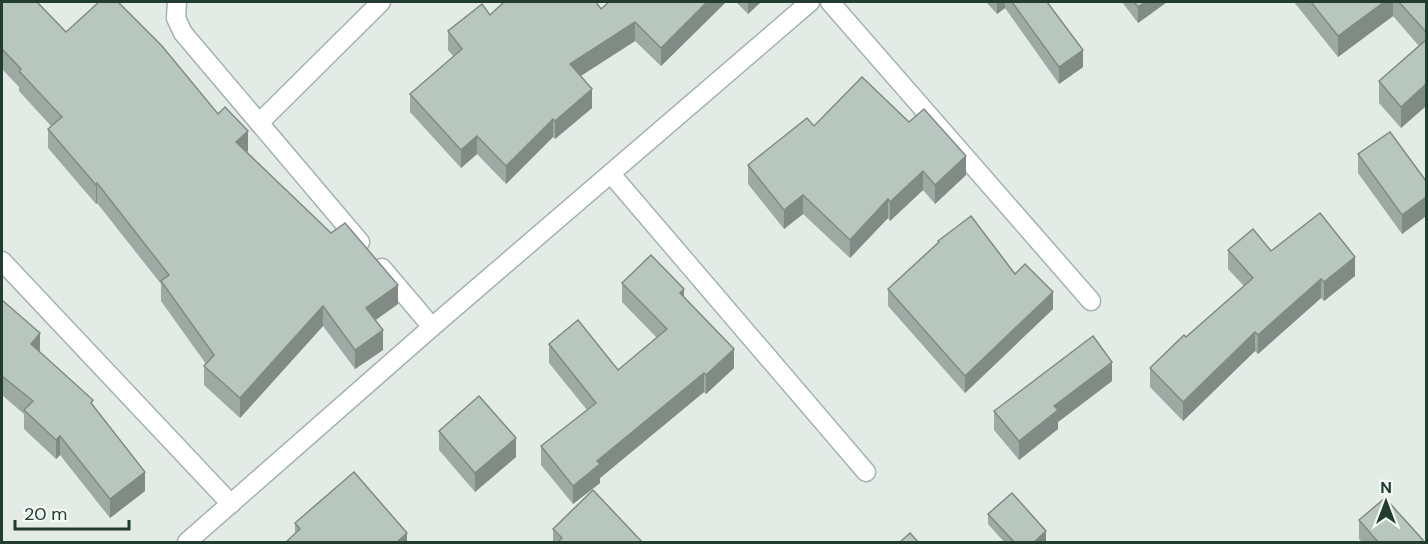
<svg xmlns="http://www.w3.org/2000/svg" width="1428" height="544" viewBox="0 0 1428 544" font-family="'DM Sans',sans-serif">
<style>
.lines{fill:none;stroke-linecap:round;stroke-linejoin:round}
.minor-casing{stroke:#a5b3ac;stroke-width:21}
.minor{stroke:#fff;stroke-width:18}
.wall{fill:#9daaa3}
.shaded-wall{fill:#808b85}
.building{fill:#b7c6be;stroke:#808b85;stroke-width:1.5}
</style>
<rect width="100%" height="100%" fill="#e2ebe6"/>
<g class="lines">
<defs>
<g id="minor">
<polyline points="177,2 176,18 183,33 360,242"/>
<polyline points="830,2 1091,301"/>
<polyline points="259,123 381,2"/>
<polyline points="611,174 866,472"/>
<polyline points="2,261 231,504"/>
<polyline points="382,268 432,327"/>
<polyline points="187,542 432,327 810,2"/>
</g>
</defs>
<!-- minor casing -->
<use href="#minor" class="minor-casing"/>
<!-- minor -->
<use href="#minor" class="minor"/>
</g>
<!-- wall -->
<g class="wall">
<polygon points="2,2 66,32 248,151 246,152 398,304 375,320 383,350 355,369 323,326 240,418 204,385 204,366 206,364 161,301 161,284 97,203 96,204 48,148 48,129 51,126 19,91 19,87 2,69"/>
<polygon points="726,2 661,66 635,41 580,76 592,108 555,139 553,137 506,184 477,154 461,168 410,112 410,94 454,57 448,50 448,31 490,15"/>
<polygon points="736,2 761,2 748,14"/>
<polygon points="986,2 1050,2 1048,3 1083,67 1059,84 1005,8 997,14"/>
<polygon points="1122,2 1167,2 1138,23"/>
<polygon points="1294,2 1426,2 1426,106 1401,128 1379,103 1379,81 1419,46 1393,16 1338,57"/>
<polygon points="909,122 966,175 935,204 923,190 890,221 888,218 850,258 803,214 784,229 748,184 748,165 814,126"/>
<polygon points="1358,154 1426,181 1426,216 1402,234 1358,173"/>
<polygon points="938,241 1015,274 1053,309 965,393 888,306 888,289 938,244"/>
<polygon points="1228,250 1271,251 1355,276 1324,301 1321,298 1258,354 1255,351 1183,421 1150,387 1150,368 1186,337 1244,286 1228,269"/>
<polygon points="622,283 684,297 734,368 706,394 704,392 600,478 600,483 573,504 541,465 541,446 587,410 549,363 549,344 618,370 657,338 622,302"/>
<polygon points="2,300 40,352 93,406 145,491 110,518 60,455 56,459 24,429 24,414 2,395"/>
<polygon points="1112,381 1058,422 1058,429 1019,460 994,430 994,411"/>
<polygon points="439,431 516,457 475,492 439,450"/>
<polygon points="988,514 1046,542 1045,543 1005,543 988,524"/>
<polygon points="1359,520 1423,543 1363,543 1359,539"/>
<polygon points="295,523 407,543 295,533"/>
<polygon points="553,529 643,543 553,543"/>
</g>
<!-- shaded-wall -->
<g class="shaded-wall">
<polygon points="707,2 726,2 661,66 661,48"/>
<polygon points="748,2 761,2 748,14"/>
<polygon points="997,2 1005,2 1005,8 997,14"/>
<polygon points="1146,2 1167,2 1138,23 1138,7"/>
<polygon points="1384,2 1393,2 1393,16 1338,57 1338,36"/>
<polygon points="635,22 635,41 570,83 570,64"/>
<polygon points="1083,50 1083,67 1059,84 1059,67"/>
<polygon points="1426,84 1426,106 1401,128 1401,107"/>
<polygon points="592,89 592,108 555,139 555,121"/>
<polygon points="553,119 553,137 506,184 506,166"/>
<polygon points="248,131 248,151 236,162 236,142"/>
<polygon points="477,136 477,154 461,168 461,150"/>
<polygon points="966,156 966,175 935,204 935,185"/>
<polygon points="923,171 923,190 890,221 890,202"/>
<polygon points="97,183 97,203 96,204 96,185"/>
<polygon points="803,195 803,214 784,229 784,210"/>
<polygon points="1426,197 1426,216 1402,234 1402,215"/>
<polygon points="888,199 888,218 850,258 850,240"/>
<polygon points="1355,257 1355,276 1324,301 1324,282"/>
<polygon points="1321,279 1321,298 1258,354 1258,335"/>
<polygon points="398,285 398,304 366,327 366,308"/>
<polygon points="684,289 684,308 680,293"/>
<polygon points="1053,292 1053,309 965,393 965,376"/>
<polygon points="323,306 323,326 240,418 240,398"/>
<polygon points="383,330 383,350 355,369 355,350"/>
<polygon points="1255,332 1255,351 1183,421 1183,402"/>
<polygon points="40,333 40,352 31,363 31,344"/>
<polygon points="734,349 734,368 706,394 706,375"/>
<polygon points="1112,362 1112,381 1058,422 1058,429 1019,460 1019,441 1054,406"/>
<polygon points="704,373 704,392 600,478 600,483 573,504 573,486 597,461"/>
<polygon points="60,436 60,455 56,459 56,440"/>
<polygon points="516,438 516,457 475,492 475,473"/>
<polygon points="145,472 145,491 110,518 110,499"/>
<polygon points="1046,531 1046,542 1045,543 1033,543"/>
<polygon points="407,533 407,543 396,543"/>
</g>
<!-- building -->
<g class="building">
<polygon points="2,2 37,2 66,32 99,2 118,2 162,46 218,114 225,107 248,131 236,142 331,233 345,223 398,285 366,308 383,330 355,350 323,306 240,398 204,366 214,355 161,281 169,275 97,183 96,185 48,129 62,117 19,71 21,69 2,49"/>
<polygon points="504,2 596,2 601,9 609,2 707,2 661,48 635,22 570,64 592,89 555,121 553,119 506,166 477,136 461,150 410,94 462,49 448,31 482,4 490,15"/>
<polygon points="1012,2 1047,2 1083,50 1059,67"/>
<polygon points="1134,2 1146,2 1138,7"/>
<polygon points="1311,2 1384,2 1338,36"/>
<polygon points="1399,2 1426,2 1426,32"/>
<polygon points="1426,40 1426,84 1401,107 1379,81"/>
<polygon points="862,77 909,122 924,109 966,156 935,185 923,171 890,202 888,199 850,240 803,195 784,210 748,165 807,118 814,126"/>
<polygon points="1390,132 1426,181 1426,197 1402,215 1358,154"/>
<polygon points="1320,213 1355,257 1324,282 1321,279 1258,335 1255,332 1183,402 1150,368 1184,335 1186,337 1253,278 1228,250 1253,229 1271,251"/>
<polygon points="971,216 1015,274 1025,264 1053,292 965,376 888,289 939,242 938,241"/>
<polygon points="651,255 684,289 680,293 734,349 706,375 704,373 597,461 600,464 573,486 541,446 596,403 549,344 578,320 618,370 667,329 622,283"/>
<polygon points="2,300 40,333 31,344 93,400 91,403 145,472 110,499 60,436 56,440 24,410 33,401 2,376"/>
<polygon points="1093,336 1112,362 1054,406 1058,410 1019,441 994,411"/>
<polygon points="479,396 516,438 475,473 439,431"/>
<polygon points="354,472 407,533 396,543 285,543 300,529 295,523"/>
<polygon points="593,490 643,543 557,543 562,538 553,529"/>
<polygon points="1012,493 1046,531 1033,543 1015,543 988,514"/>
<polygon points="1385,498 1423,540 1420,543 1379,543 1359,520"/>
<polygon points="910,533 919,543 899,543"/>
</g>
<!-- border -->
<rect width="1428" height="544" fill="none" stroke="#223c31" stroke-width="6"/>
<!-- north arrow -->
<g transform="translate(1386 502)" stroke="#f2f8f4" stroke-width="4.5" paint-order="stroke">
<path d="M0-4.5L10 22L0 15L-10 22Z" fill="#223c31"/>
<text y="-9" font-size="16" font-weight="bold" text-anchor="middle" fill="#223c31">N</text>
</g>
<!-- scale -->
<path d="M15 520v9h114v-9" fill="none" stroke="#223c31" stroke-width="3"/>
<text x="24" y="520" font-size="18" fill="#223c31" stroke="#f2f8f4" stroke-width="4.5" paint-order="stroke">20 m</text>
</svg>
